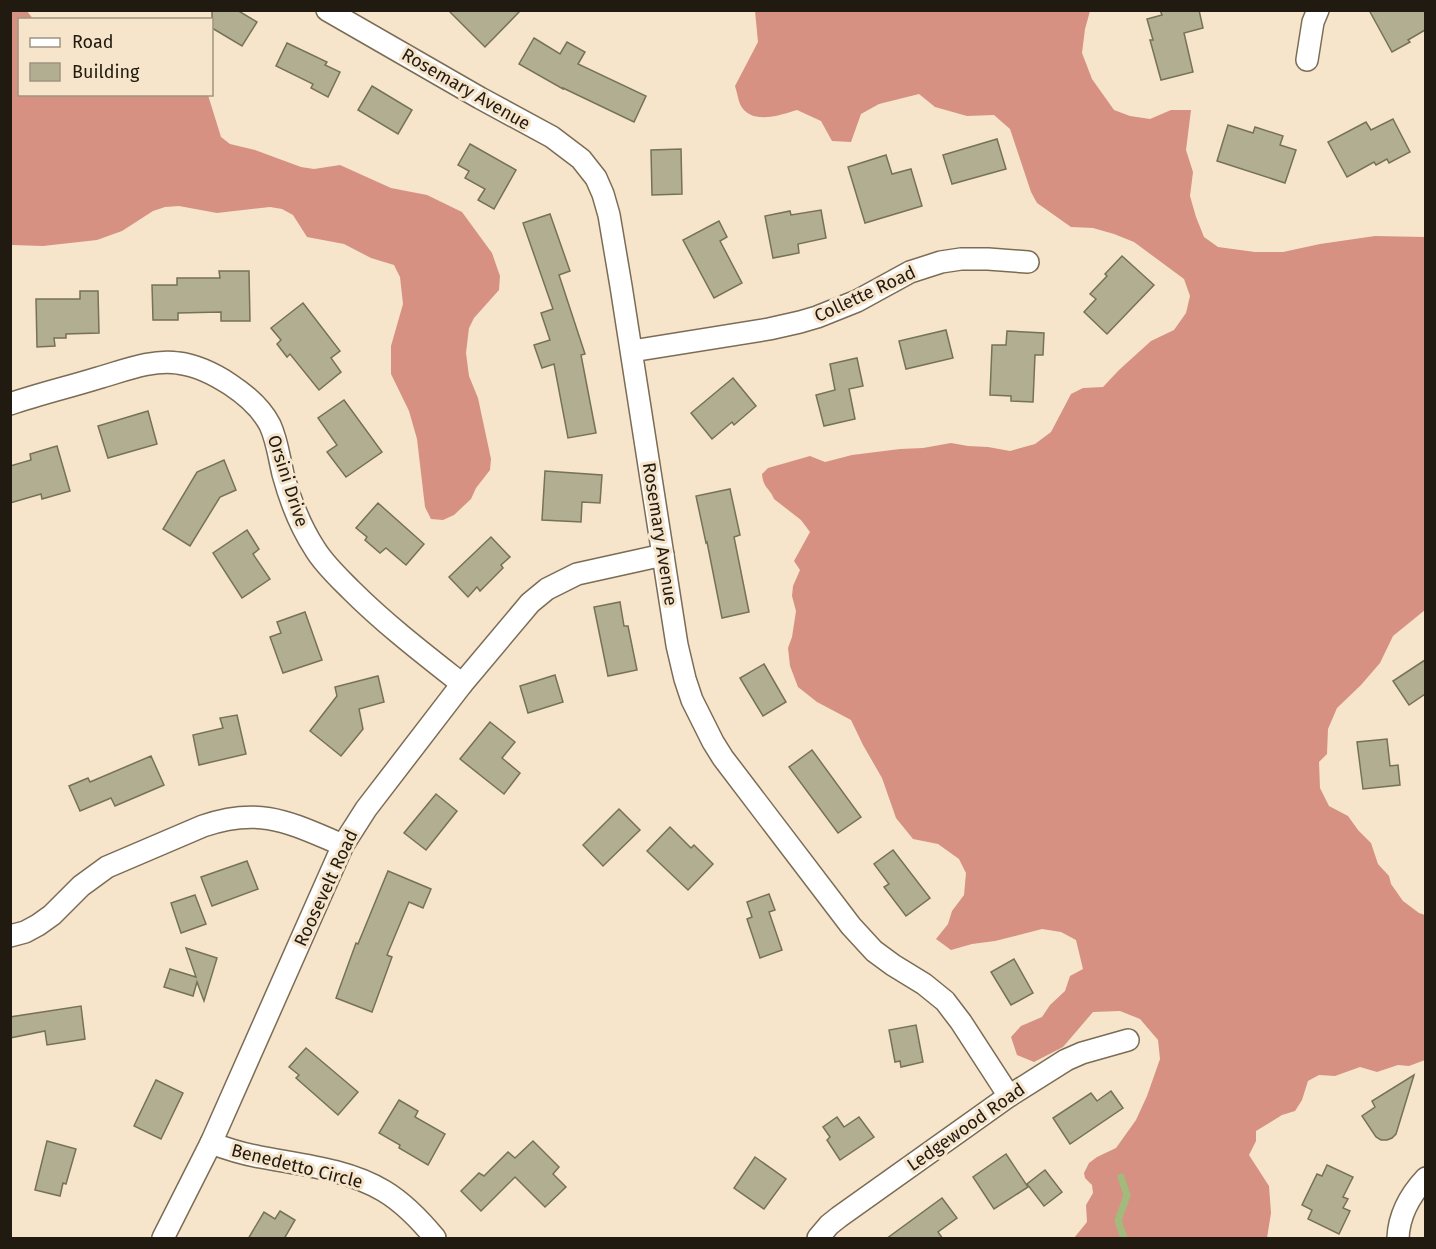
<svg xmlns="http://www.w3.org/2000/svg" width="1436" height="1249" viewBox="0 0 1436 1249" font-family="'Fira Sans',sans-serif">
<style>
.forest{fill:#d69183}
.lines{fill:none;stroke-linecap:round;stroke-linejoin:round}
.stream{stroke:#a3ba7d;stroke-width:7}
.building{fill:#b2ae92;stroke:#757258;stroke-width:1.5}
.street-casing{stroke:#7b6c55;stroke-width:24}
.street{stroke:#fff;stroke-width:21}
.labels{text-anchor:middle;stroke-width:6;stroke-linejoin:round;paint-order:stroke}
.street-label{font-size:18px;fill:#201a11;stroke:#f6e5cb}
</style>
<rect width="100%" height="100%" fill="#f6e5cb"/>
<!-- forest -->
<g class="forest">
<polygon points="11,10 27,11 33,19 20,20 20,94 208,95 221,137 230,144 255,150 301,167 314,169 340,165 391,188 427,195 462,212 492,253 500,276 499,290 474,318 469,328 466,353 469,376 478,398 491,459 490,470 476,488 471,499 454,515 443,520 431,519 425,507 417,439 409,411 391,374 391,346 403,304 400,277 394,265 371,258 344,244 307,237 293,215 282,209 270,207 217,213 179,206 165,207 153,211 122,231 97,240 43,246 11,245"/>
<path d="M755,11H1090L1085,29L1082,53L1092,79L1114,110L1130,116L1150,119L1171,110H1191L1186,150L1193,172L1190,196L1196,217L1204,237L1218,247L1255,252H1283L1320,244L1375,236L1425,237V610L1393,636L1380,663L1361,685L1337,708L1328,729L1327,754L1319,762L1320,788L1329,806L1348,816L1358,830L1371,843L1378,864L1389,876L1391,884L1403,901L1419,913L1425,915V1060L1409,1066L1398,1065L1377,1072L1360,1067L1335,1076L1319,1075L1308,1081L1302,1100L1295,1111L1282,1115L1256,1131V1141L1249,1155L1269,1186L1271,1213L1267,1238H1074L1087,1222L1086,1205L1093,1193L1092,1185L1085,1178L1084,1173L1089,1163L1097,1157L1116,1148L1136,1120L1147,1096L1160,1059L1158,1040L1140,1019L1120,1011L1093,1012L1063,1047L1034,1062L1017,1055L1011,1037L1021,1026L1042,1017L1050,1005L1065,991L1070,976L1083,969L1076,940L1061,932L1042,929L995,941L972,944L951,950L936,939L948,924L952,911L964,895L966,873L959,859L938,844L913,839L896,818L882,778L863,745L851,720L817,702L798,687L790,666L788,648L792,637L796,611L792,596L793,586L800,570L794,561L810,532L801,520L774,499C770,488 763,488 762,474L768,468L810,456L825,462L852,455L900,449L923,448L951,443L968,446L988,447L1010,451L1035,444L1051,432L1071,394L1083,388L1103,387L1119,370L1151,341L1174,330L1186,313L1190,296L1184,279L1134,242L1114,234L1093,228L1071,227L1037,203L1031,192L1010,129L994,115L967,116L935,107L919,94L879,104L861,114L851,142L832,141L821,121L797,110C781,115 750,126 740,104C738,99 737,92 735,86L758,42Z"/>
</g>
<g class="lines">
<!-- stream -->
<polyline class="stream" points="1121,1177 1127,1195 1118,1221 1124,1238"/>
</g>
<!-- building -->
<g class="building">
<polygon points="212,10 237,10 257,22 242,46 212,28"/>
<polygon points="448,10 521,10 485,47"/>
<polygon points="1160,10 1199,10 1203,28 1184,33 1193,72 1161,80 1150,40 1153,40 1147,19 1162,15"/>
<polygon points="1369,10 1425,10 1425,30 1408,40 1410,42 1392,52"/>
<polygon points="534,38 560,54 567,42 585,52 578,64 646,96 634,122 563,88 563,89 519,64"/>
<polygon points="287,43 327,62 325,65 340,72 328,97 311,88 313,84 276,66"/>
<polygon points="372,86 412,110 398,134 358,110"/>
<polygon points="1393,119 1410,152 1389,163 1387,159 1376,165 1374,162 1347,177 1328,142 1366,122 1371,130"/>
<polygon points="1228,125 1253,133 1255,127 1283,136 1280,145 1296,150 1285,183 1217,161"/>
<polygon points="997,139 1006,169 952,184 943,155"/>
<polygon points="470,144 516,170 494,209 478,200 485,189 465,178 469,171 458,165"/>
<polygon points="681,149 682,194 652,195 651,150"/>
<polygon points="886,155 892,174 911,169 922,206 865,223 848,167"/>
<polygon points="821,210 826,238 798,244 799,253 773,258 765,216 790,211 791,215"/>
<polygon points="550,214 570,271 559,275 585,354 581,355 596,433 568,438 554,364 542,368 534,345 550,340 541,313 553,309 523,223"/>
<polygon points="719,221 727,237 720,241 742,283 714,298 683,240"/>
<polygon points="1122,256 1154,285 1107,334 1084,312 1096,299 1090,294 1107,276 1105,274"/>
<polygon points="219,271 249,271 250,321 221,321 221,312 178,313 178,320 153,320 152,285 177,285 177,278 220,278"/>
<polygon points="80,291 98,291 99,333 66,334 66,338 54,338 55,346 37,347 36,299 80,299"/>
<polygon points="303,303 340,351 331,358 341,372 319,390 290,354 287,357 277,344 281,340 271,328"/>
<polygon points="946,330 953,358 906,369 899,341"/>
<polygon points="1007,331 1044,333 1043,355 1035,355 1033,402 1011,401 1011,396 990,395 992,345 1006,345"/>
<polygon points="857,358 863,386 849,389 855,419 824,426 816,395 835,390 830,364"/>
<polygon points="733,378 756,406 734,425 732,422 712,439 691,413"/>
<polygon points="344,400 382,452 346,477 327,452 337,445 318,418"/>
<polygon points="148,411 157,444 108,458 98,426"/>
<polygon points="57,446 70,491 42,499 41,494 10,503 10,466 31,460 30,454"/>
<polygon points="224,460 236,490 220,497 190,546 163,529 197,472"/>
<polygon points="545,471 602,475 600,503 582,502 581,522 542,520"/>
<polygon points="730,489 740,535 734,537 749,612 722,618 707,542 706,543 696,496"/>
<polygon points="378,503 424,544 406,565 386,548 380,553 365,540 367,537 356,528"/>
<polygon points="247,530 259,549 253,554 270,579 242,598 213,553"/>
<polygon points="491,537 510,557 501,565 503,568 480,591 477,587 468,597 449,577"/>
<polygon points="620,602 624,626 628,626 637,670 608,676 594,607"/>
<polygon points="305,612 322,660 283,673 270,637 281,633 277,622"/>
<polygon points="1425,660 1425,694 1409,705 1393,681"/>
<polygon points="764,664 786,702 763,716 740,678"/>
<polygon points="555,675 563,702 528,713 520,686"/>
<polygon points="378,676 384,702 359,709 363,729 341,756 310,731 337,696 335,687"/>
<polygon points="237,715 246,754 199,765 193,735 223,728 220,718"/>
<polygon points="490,722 515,742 502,758 520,773 504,794 460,759"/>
<polygon points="1387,739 1390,766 1398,765 1400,785 1363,789 1357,742"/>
<polygon points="812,750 861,817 838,833 789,767"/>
<polygon points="151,756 164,785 115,806 111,798 80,811 69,786 88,778 90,782"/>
<polygon points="436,794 457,811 426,850 404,833"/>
<polygon points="619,809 640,830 603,866 583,845"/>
<polygon points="670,827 691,848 694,845 713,864 688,890 647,851"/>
<polygon points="893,850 930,898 906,916 884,887 889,884 874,864"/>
<polygon points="247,861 258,889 212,906 201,877"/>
<polygon points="388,871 431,889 423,908 409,902 387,955 392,957 372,1012 336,998 356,943 358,944"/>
<polygon points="769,894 775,910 769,912 782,950 760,958 747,919 752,917 747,902"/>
<polygon points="195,895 206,924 181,933 171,903"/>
<polygon points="186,948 217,958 204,1001 197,982 193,996 164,987 170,969 196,977"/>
<polygon points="1014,959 1033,993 1011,1005 991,972"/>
<polygon points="81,1006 85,1039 47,1045 45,1031 10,1038 10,1017"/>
<polygon points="916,1025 923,1062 901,1067 900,1061 895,1062 889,1030"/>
<polygon points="306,1048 358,1092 338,1115 296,1078 299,1075 289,1067"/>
<polygon points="1414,1075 1396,1134 1392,1138 1387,1140 1381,1140 1376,1137 1362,1116 1375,1107 1372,1101"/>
<polygon points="156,1080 183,1093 161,1139 134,1126"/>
<polygon points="1111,1091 1123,1108 1070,1144 1053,1118 1091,1093 1097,1101"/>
<polygon points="399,1100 418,1111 415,1117 445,1134 428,1165 399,1148 400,1145 379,1133"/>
<polygon points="837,1117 844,1127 859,1117 874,1137 840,1160 827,1140 830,1137 823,1127"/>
<polygon points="47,1141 76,1149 66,1184 63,1183 60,1196 35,1190"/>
<polygon points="533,1141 559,1167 553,1174 566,1187 545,1207 515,1177 481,1211 461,1191 479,1173 484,1176 508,1152 515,1158"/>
<polygon points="1006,1154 1028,1187 994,1209 973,1177"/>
<polygon points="755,1157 786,1179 764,1209 734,1188"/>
<polygon points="1327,1165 1353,1177 1343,1197 1348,1199 1343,1208 1350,1211 1339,1234 1308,1219 1312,1210 1302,1205 1317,1174 1322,1176"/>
<polygon points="1045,1170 1062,1192 1044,1206 1027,1184"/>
<polygon points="942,1198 957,1218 938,1232 943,1239 886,1239"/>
<polygon points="280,1211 295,1220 284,1239 248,1239 264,1212 275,1219"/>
</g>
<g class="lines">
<defs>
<g id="street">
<polyline points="327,10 480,98 552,137 581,159 596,178 603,194 609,215 621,286 677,645 685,679 692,700 713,742 723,758 851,926 874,951 893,965 924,984 945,1001 961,1022 1009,1096"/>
<polyline points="1307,60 1313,22 1318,10"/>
<polyline points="632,351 769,329 800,322 817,317 857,301 910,272 941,262 961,259 988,259 1028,262"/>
<path d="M10,404C39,394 69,387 98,378C123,371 152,359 178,363C210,367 255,396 270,425C277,440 279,457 283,474C290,500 300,526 315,549C324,564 338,577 351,590C385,624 424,654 462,684"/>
<path d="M10,936L25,932L38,925L52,915L81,886L107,867L203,826C261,806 290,823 343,845"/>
<path d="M211,1143C227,1149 243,1154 260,1157C302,1165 347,1169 384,1191C404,1203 421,1221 435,1238"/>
<polyline points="163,1238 211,1143 343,845 366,809 462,684 530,603 547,589 577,574 663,555"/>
<polyline points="818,1238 829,1225 839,1217 1009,1096 1066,1060 1082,1053 1128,1040"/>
<path d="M1398,1238C1399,1215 1410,1195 1426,1178"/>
</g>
</defs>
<!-- street casing -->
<use href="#street" class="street-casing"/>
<!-- street -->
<use href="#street" class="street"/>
</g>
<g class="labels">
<!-- street labels -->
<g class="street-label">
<text transform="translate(466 89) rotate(30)" y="6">Rosemary Avenue</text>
<text transform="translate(865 294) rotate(-25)" y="6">Collette Road</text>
<text transform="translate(288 481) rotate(72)" y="6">Orsini Drive</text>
<text transform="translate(660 534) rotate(81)" y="6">Rosemary Avenue</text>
<text transform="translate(326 888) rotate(-65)" y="6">Roosevelt Road</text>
<text transform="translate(966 1127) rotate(-35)" y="6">Ledgewood Road</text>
<text transform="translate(297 1166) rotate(14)" y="6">Benedetto Circle</text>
</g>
</g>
<!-- border -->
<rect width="1436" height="1249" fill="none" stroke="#201a11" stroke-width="24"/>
<!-- legend -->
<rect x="18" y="18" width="195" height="78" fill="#f6e5cb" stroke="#a09481" stroke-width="1.5"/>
<rect x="30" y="38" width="30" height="9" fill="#ffffff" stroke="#a09481" stroke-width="1.5"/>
<text x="72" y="48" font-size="18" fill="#201a11">Road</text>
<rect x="30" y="63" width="30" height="18" fill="#b2ae92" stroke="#a09481" stroke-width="1.5"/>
<text x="72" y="78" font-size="18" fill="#201a11">Building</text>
</svg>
